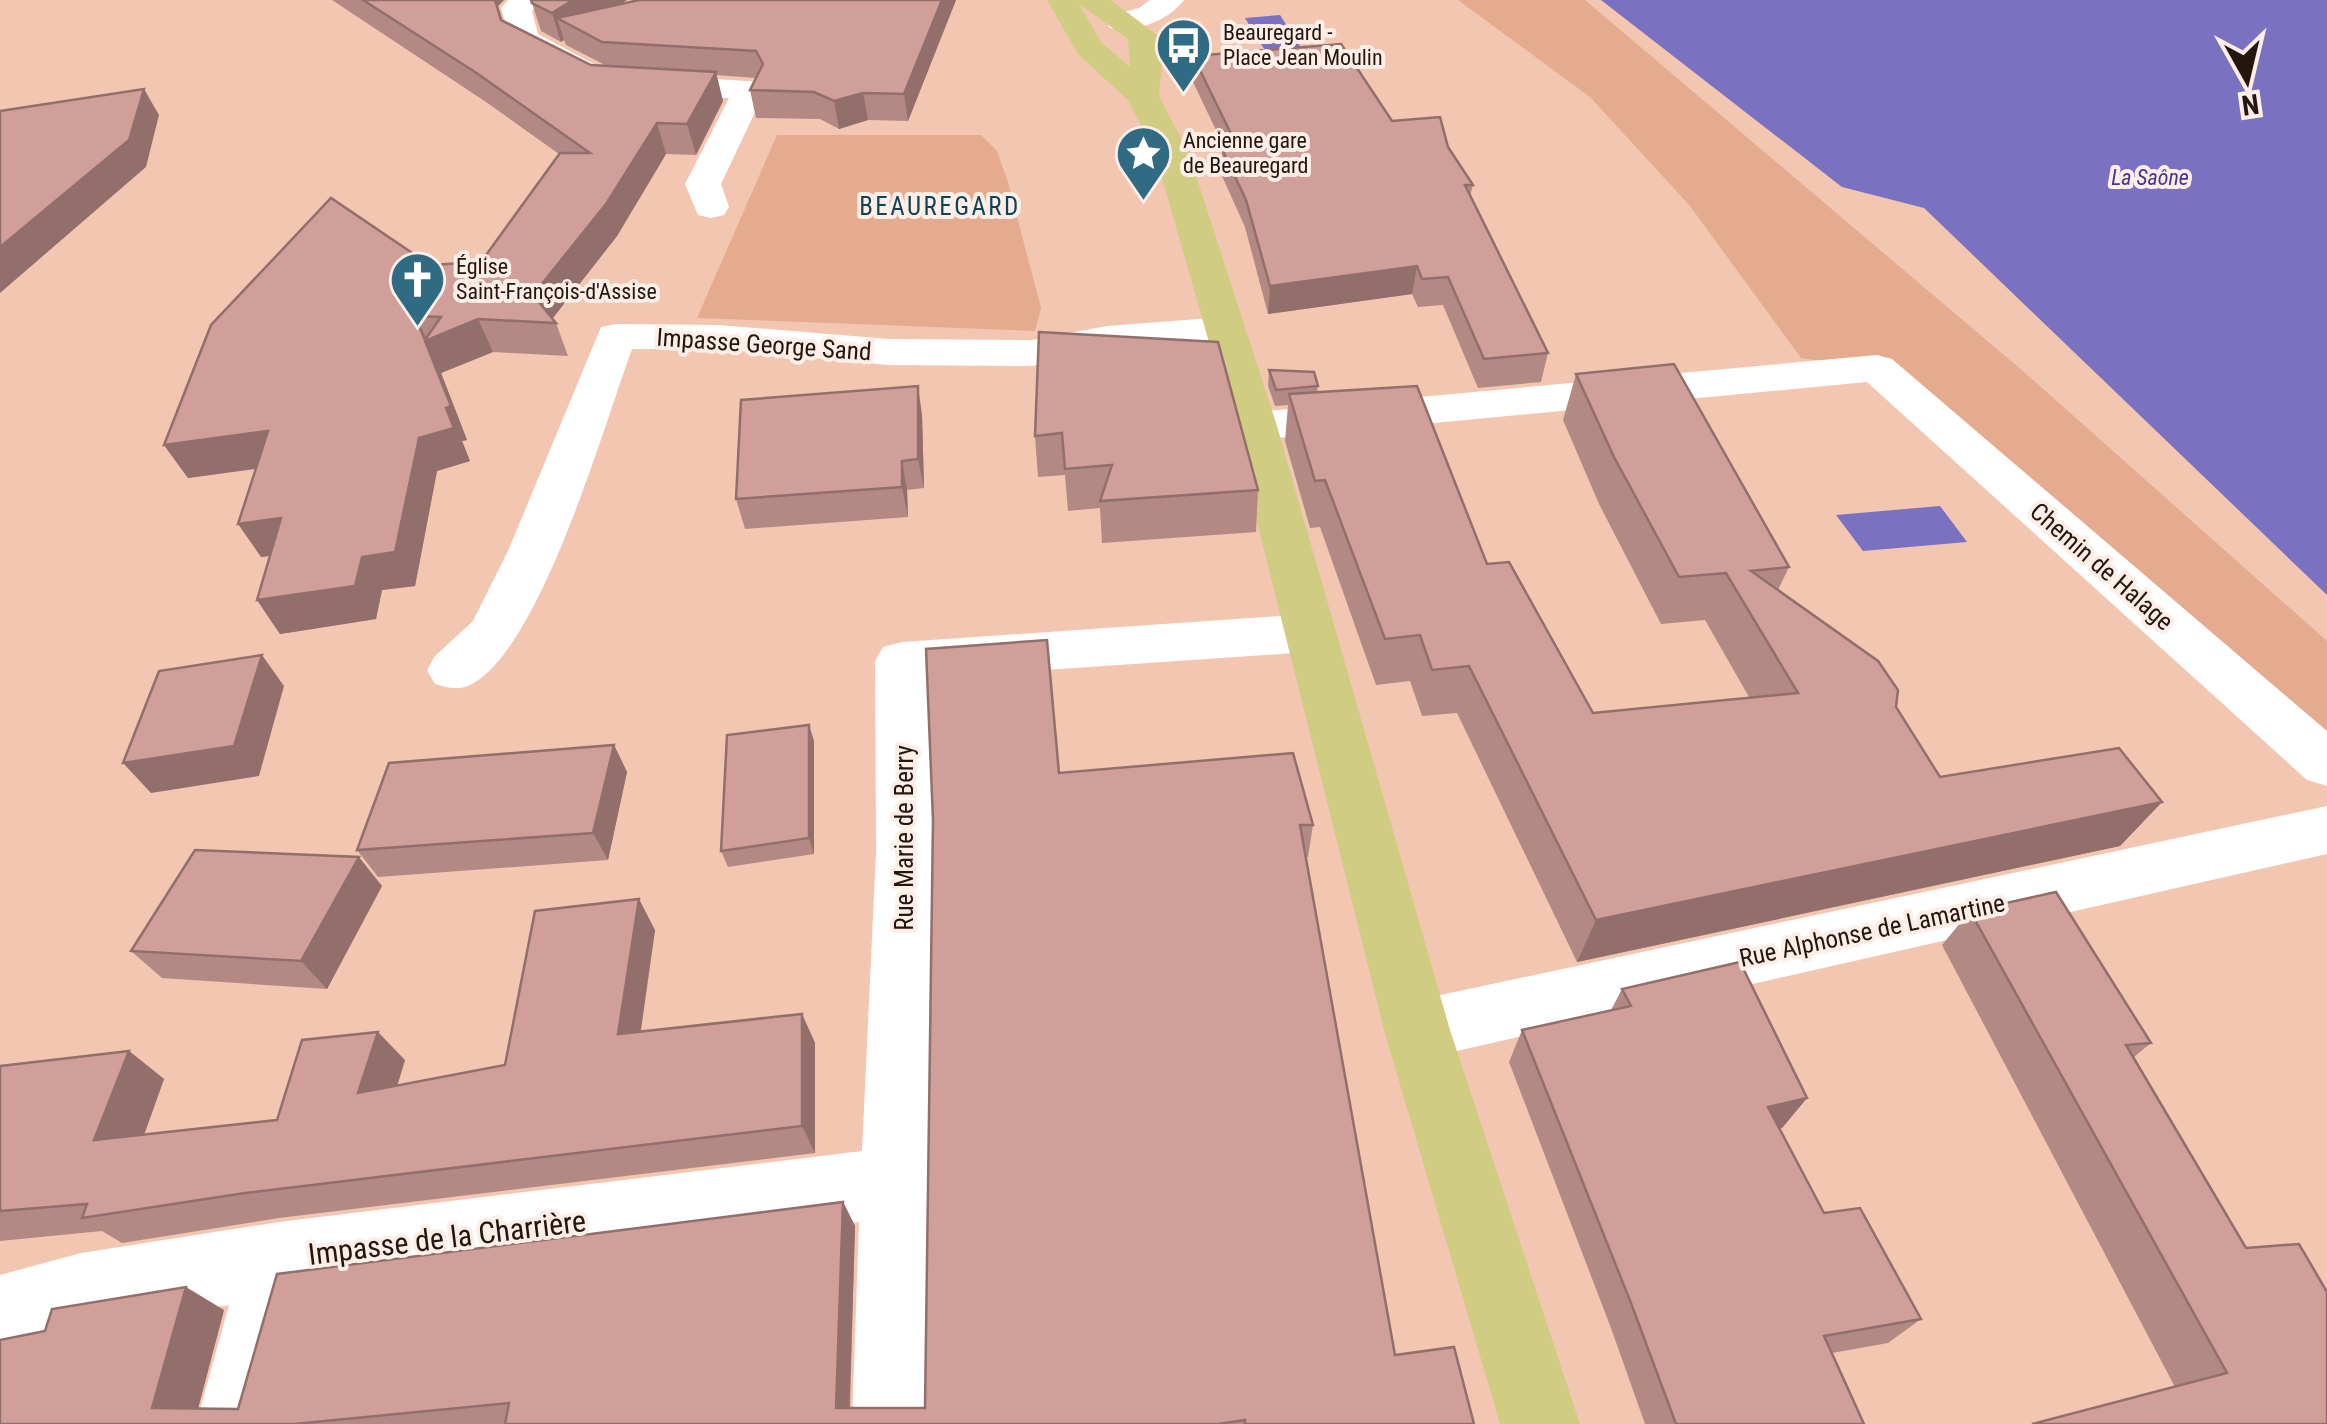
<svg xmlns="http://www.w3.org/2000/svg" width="2327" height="1424" viewBox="0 0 2327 1424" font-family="'Roboto Condensed',sans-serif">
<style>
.green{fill:#e4ab8f}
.water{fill:#7a72c0}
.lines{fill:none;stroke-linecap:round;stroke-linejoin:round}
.street{fill:#fff;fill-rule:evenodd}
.primary{fill:#d0cc82;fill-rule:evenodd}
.wall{fill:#b38984}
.shaded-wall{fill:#926f6b}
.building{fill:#d09f99;stroke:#926f6b;stroke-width:2.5;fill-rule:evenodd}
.labels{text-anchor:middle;stroke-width:8;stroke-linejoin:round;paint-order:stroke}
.far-poi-label{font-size:22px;fill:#24150d;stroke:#fdefe8;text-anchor:start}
.far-water-label{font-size:22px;font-style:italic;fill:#473492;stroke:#fdefe8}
.far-quarter-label{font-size:25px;letter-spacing:2.5px;fill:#104254;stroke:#fdefe8}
.street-label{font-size:25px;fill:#24150d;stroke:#fdefe8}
.near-street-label{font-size:30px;fill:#24150d;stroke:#fdefe8}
</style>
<rect width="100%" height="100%" fill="#f3c6b1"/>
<!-- green -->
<g class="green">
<polygon points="1458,0 1585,0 2024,372 2327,641 2327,764 1877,369 1801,358 1690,206 1590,97"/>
<polygon points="777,135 981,135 997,151 1008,182 1041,308 1035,331 697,318"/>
</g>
<!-- water -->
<g class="water">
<polygon points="1601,0 2327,0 2327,595 1924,208 1842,187"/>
<polygon points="1280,15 1302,49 1266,52 1245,18"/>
<polygon points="1940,506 1967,542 1863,551 1836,515"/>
</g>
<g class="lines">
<!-- street -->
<g class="street">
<polygon points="508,0 542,0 532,11 538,34 609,72 762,82 766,89 721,184 729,207 724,215 711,218 698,215 685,184 729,98 602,91 513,46 501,8"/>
<path d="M1150,0H1184C1169,20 1135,34 1110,28L1106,22L1110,16L1139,8Z"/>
<path d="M1225,317L1240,320L1246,329L1240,338L1107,350L1032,366L889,365L718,349H632C604,425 541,647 472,684C459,691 448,688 435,684L427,670L435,656L473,621L508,551L601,327L616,324L718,325L889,339L1032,340L1107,326Z"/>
<polygon points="1877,355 1892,359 2327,731 2327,786 2307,780 1867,382 1255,440 1239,436 1233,426 1239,416 1255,412"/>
<polygon points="1310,614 1328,620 1336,633 1328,646 1310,652 929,678 936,852 932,1424 852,1424 859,1222 308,1293 276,1424 196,1424 229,1305 81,1329 0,1351 0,1275 81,1253 279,1222 862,1151 876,852 875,661 883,647 902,642"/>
<polygon points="2327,806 2327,854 1417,1060 1394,1051 1384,1030 1394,1009 1417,1000"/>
</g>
<!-- primary -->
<path class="primary" d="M1047,0H1111L1157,35L1163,54L1159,96L1189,154L1277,426L1450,1030L1580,1424H1500L1384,1030L1233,426L1155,154L1129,101L1078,54ZM1079,4L1128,39L1130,67L1101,42Z"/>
</g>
<!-- wall -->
<g class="wall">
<polygon points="332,0 504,0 498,6 503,21 591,65 605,65 566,45 564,40 561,42 541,31 531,0 627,0 620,4 956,0 908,121 868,120 839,129 820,119 756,118 750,90 756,78 716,75 723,101 696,155 666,154 617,236 552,319 556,323 568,356 493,352 441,373 467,440 462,441 470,461 437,471 415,586 382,590 376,619 280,634 257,600 270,556 261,557 256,469 188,478 164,445 430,265 481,262 559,154 486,102"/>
<polygon points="1193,56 1392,121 1448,147 1473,185 1470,196 1548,353 1541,382 1478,388 1443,305 1418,307 1412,294 1268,314 1245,227 1222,176 1222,149 1225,149 1193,82"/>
<polygon points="1039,332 1258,490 1256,532 1102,543 1100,508 1068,511 1065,475 1038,477 1035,436"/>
<polygon points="1269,370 1318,386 1317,392 1487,564 1593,713 1749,697 1705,620 1661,624 1599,504 1563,420 1576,374 1789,567 1778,590 1896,707 1940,777 2162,802 2120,846 1577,962 1457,713 1422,716 1410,681 1376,685 1320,527 1310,528 1285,441 1288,405 1275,406 1268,386"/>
<polygon points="922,415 924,488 907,490 908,517 745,529 736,499"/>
<polygon points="814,741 814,854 728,867 721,851"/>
<polygon points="614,745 627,772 608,860 378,877 357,850"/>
<polygon points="1059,773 1313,825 1308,857 1305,857 1395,1355 1474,1424 0,1424 224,1310 198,1408 238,1409 843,1202 855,1226 850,1408 925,1408"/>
<polygon points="382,886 327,989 162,978 131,951"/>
<polygon points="1970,911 2151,1043 2134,1057 2246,1248 2327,1424 2175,1387 1942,945"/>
<polygon points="655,930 641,1031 802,1014 815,1043 815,1153 279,1218 122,1243 102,1231 0,1241 0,1066 129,1051 164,1079 144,1134 277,1120 405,1060 397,1085 505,1065"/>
<polygon points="1622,989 1807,1098 1782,1128 1779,1129 1824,1213 1921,1319 1888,1343 1832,1353 1864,1424 1645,1424 1611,1328 1509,1062 1522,1030 1611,1010"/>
</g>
<!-- shaded-wall -->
<g class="shaded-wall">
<polygon points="495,0 504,0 498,6 511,49"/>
<polygon points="573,0 627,0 580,30 557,18 564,40 561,42 552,13"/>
<polygon points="942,0 956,0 908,121 904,94"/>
<polygon points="716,72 723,101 696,155 687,124"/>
<polygon points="144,89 159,115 146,167 0,293 0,247"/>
<polygon points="863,93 868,120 839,129 834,101"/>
<polygon points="657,123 666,154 617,236 549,323 533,295"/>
<polygon points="1417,266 1412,294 1268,314 1270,286"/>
<polygon points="415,316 427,340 478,319 493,352 441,373 467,440 462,441 470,461 437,471 415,586 382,590 376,619 280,634 257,600 362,557 419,438 446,408"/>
<polygon points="918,386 922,415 924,488 918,459"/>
<polygon points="268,431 288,464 188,478 164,445"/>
<polygon points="902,461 907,490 908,517 902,487"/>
<polygon points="281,518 303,551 261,557 238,524"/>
<polygon points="262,655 284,686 259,776 151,793 123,763"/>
<polygon points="809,725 814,741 814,854 809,838"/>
<polygon points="614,745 627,772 608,860 593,833"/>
<polygon points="2162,802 2120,846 1577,962 1596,920"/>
<polygon points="359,857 382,886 327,989 301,961"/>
<polygon points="639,899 655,930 636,1062 618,1034"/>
<polygon points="802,1014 815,1043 815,1153 802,1126"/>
<polygon points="378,1032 405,1060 387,1120 358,1093"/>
<polygon points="129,1051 164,1079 133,1166 94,1140"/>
<polygon points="1807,1098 1782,1128 1744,1137 1768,1107"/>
<polygon points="843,1202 855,1226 849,1424 836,1408"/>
<polygon points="186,1287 224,1310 194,1424 152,1408"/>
</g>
<!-- building -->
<g class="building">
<path d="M363,0H495L501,20L591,65L716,72L687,124L657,123L606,204L533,295L556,323L478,319L425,341L451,406L446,408L454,428L419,438L395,552L362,557L355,586L257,600L281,518L238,524L268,431L164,445L211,325L331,198L430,265L481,262L560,153H590L475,72ZM415,316L441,317L425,340Z"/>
<polygon points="531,0 573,0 552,13 532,3"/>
<polygon points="639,0 942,0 904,94 863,93 834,101 814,92 750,90 763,64 756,51 602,42 557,18"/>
<polygon points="1341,44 1392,121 1440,117 1448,147 1473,185 1465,185 1548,353 1484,359 1448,277 1422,279 1417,266 1270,286 1246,200 1222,149 1238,148 1193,56"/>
<polygon points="144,89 129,140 0,247 0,111"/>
<polygon points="1039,332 1218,342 1258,490 1100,501 1112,465 1065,469 1062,433 1035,436"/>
<polygon points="1674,364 1789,567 1751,571 1878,661 1898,690 1896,707 1940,777 2119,748 2162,802 1596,920 1469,666 1432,670 1420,635 1385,639 1325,480 1315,481 1289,394 1417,386 1487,564 1509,562 1593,713 1798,693 1726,573 1679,577 1614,457 1576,374"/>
<polygon points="1269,370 1314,372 1318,386 1276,390"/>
<polygon points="918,386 918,459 902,461 902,487 736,499 741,400"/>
<polygon points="1047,640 1059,773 1293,753 1313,825 1300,825 1395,1355 1454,1347 1474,1424 1245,1424 1245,1420 1218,1424 505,1424 509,1403 294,1424 0,1424 0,1340 45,1331 52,1309 186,1287 152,1408 238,1409 277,1274 843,1202 836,1408 925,1408 933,820 926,649"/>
<polygon points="262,655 234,746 123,763 159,671"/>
<polygon points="809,725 809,838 721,851 727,735"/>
<polygon points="614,745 593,833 357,850 389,763"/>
<polygon points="195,850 359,857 301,961 131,951"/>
<polygon points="2056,892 2151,1043 2126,1045 2246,1248 2299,1244 2327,1292 2327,1424 2032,1424 2227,1373 1970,911"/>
<polygon points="639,899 618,1034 802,1014 802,1126 245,1193 82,1218 87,1204 0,1211 0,1066 129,1051 94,1140 277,1120 302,1040 378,1032 358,1093 505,1065 535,911"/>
<polygon points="1740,962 1807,1098 1768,1107 1824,1213 1860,1208 1921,1319 1824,1336 1864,1424 1676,1424 1631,1303 1522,1030 1631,1006 1622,989"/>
</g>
<!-- icons -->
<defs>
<symbol id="bus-pin" viewBox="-11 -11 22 30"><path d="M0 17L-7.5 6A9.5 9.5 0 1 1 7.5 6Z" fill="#306b83" stroke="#fdefe8"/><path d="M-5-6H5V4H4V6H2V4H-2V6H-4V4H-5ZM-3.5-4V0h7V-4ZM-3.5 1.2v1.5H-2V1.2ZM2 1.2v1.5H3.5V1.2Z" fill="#fff"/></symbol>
<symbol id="sight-pin" viewBox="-11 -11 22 30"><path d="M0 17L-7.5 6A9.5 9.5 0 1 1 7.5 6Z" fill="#306b83" stroke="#fdefe8"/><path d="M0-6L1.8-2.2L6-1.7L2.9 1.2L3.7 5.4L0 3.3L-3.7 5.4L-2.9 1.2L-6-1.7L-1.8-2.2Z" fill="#fff"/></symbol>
<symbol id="church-pin" viewBox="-11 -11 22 30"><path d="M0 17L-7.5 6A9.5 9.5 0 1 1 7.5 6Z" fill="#306b83" stroke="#fdefe8"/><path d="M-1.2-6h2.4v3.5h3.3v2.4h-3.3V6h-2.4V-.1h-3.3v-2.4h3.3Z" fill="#fff"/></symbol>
</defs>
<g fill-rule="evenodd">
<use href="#bus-pin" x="1152" y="14" width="63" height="86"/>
<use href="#sight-pin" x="1112" y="122" width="63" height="86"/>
<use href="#church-pin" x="386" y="248" width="63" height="86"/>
</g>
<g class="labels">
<!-- far-poi labels -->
<g class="far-poi-label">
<text x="1223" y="40">Beauregard -<tspan x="1223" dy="25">Place Jean Moulin</tspan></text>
<text x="1183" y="148">Ancienne gare<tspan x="1183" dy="25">de Beauregard</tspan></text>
<text x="456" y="274">Église<tspan x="456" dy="25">Saint-François-d'Assise</tspan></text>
</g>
<!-- far-water labels -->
<g class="far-water-label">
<text x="2150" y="185">La Saône</text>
</g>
<!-- far-quarter labels -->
<g class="far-quarter-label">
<text x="940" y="215">BEAUREGARD</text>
</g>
<!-- street labels -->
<g class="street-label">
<text transform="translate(764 344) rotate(4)" y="9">Impasse George Sand</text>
<text transform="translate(2102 566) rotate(41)" y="9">Chemin de Halage</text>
<text transform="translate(904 838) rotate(-90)" y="9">Rue Marie de Berry</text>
<text transform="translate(1872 930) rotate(-12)" y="9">Rue Alphonse de Lamartine</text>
</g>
<!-- near-street labels -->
<g class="near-street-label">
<text transform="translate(447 1238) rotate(-7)" y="10">Impasse de la Charrière</text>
</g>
</g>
<!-- north arrow -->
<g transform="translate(2247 80) rotate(172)" stroke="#fdefe8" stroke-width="8" paint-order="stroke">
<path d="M0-8L18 38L0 25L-18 38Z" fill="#24150d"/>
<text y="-15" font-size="28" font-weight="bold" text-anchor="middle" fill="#24150d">N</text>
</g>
</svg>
